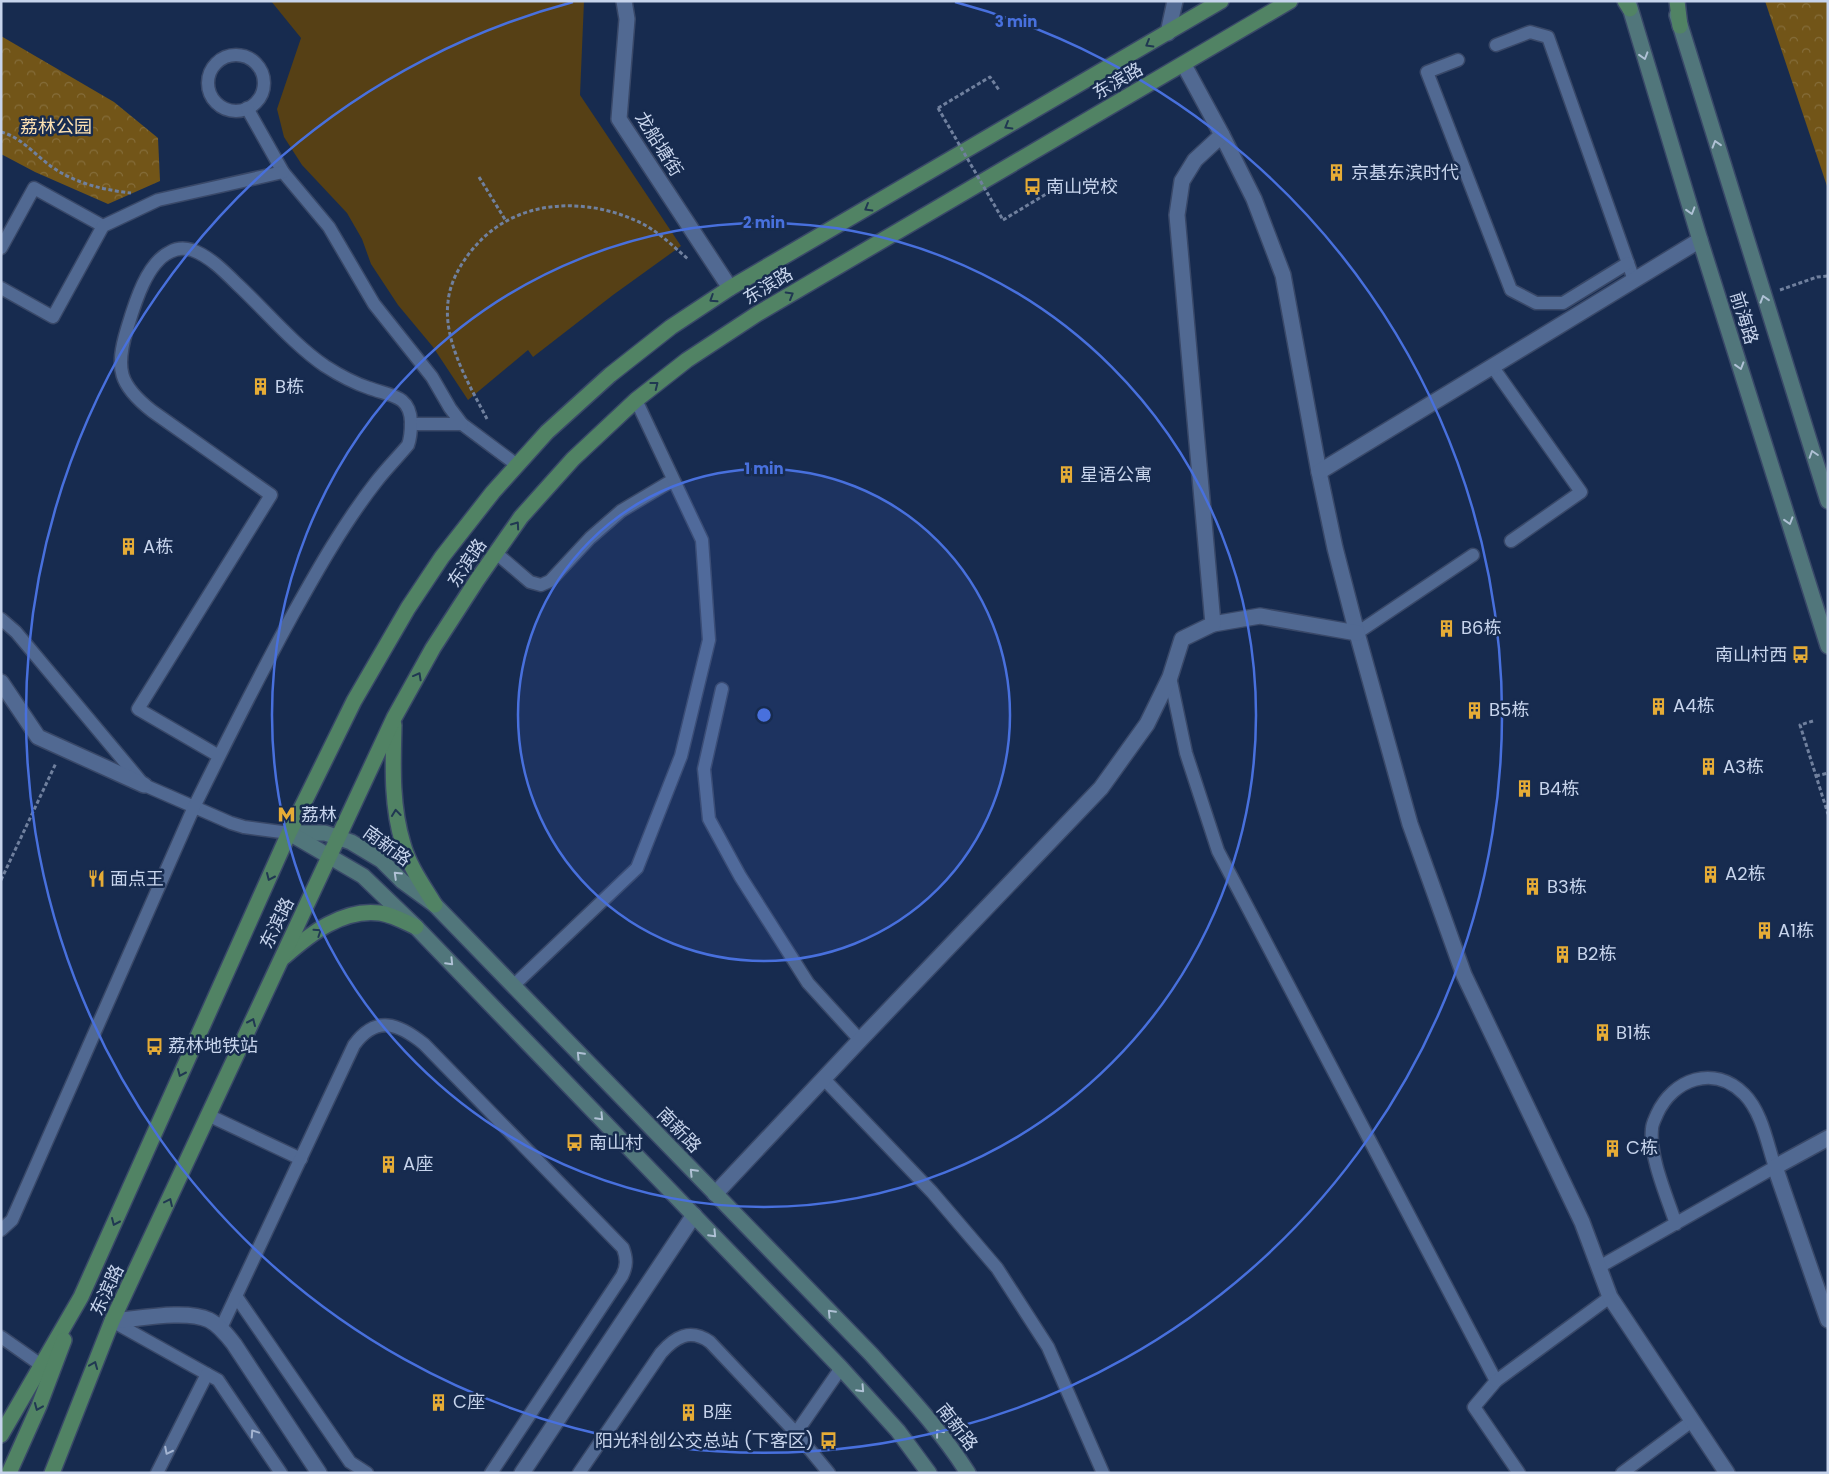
<svg xmlns="http://www.w3.org/2000/svg" width="1829" height="1474" viewBox="0 0 1829 1474" font-family="Poppins,'Noto Sans SC',sans-serif">
<style>
.green{fill:#564015}
.forest{fill:url(#forest-crowns)}
.lines{fill:none;stroke-linecap:round;stroke-linejoin:round}
.lane-casing{stroke:#394868;stroke-width:15}
.street-casing{stroke:#394868;stroke-width:18}
.secondary-casing{stroke:#394868;stroke-width:18}
.primary-casing{stroke:#394868;stroke-width:18}
.path{stroke:#70809e;stroke-width:3;stroke-dasharray:4 2.5;stroke-linecap:butt}
.lane{stroke:#516992;stroke-width:12}
.street{stroke:#516992;stroke-width:15}
.secondary{stroke:#51767b;stroke-width:15}
.primary{stroke:#518364;stroke-width:15}
.path-bridge{stroke:#70809e;stroke-width:3;stroke-dasharray:4 2.5;stroke-linecap:butt}
.oneway{stroke:#203852}
.oneway2{stroke:#afc1d5}
.oneway3{stroke:#a4b4d1}
.ring{fill:none;stroke:#4870dd;stroke-width:2.5}
.labels{text-anchor:middle;stroke-width:5;stroke-linejoin:round;paint-order:stroke}
.street-label{font-size:18px;fill:#c7d4ec;stroke:#172b4f}
.park-label{font-size:18px;fill:#fce0b1;stroke:#172b4f}
.poi-label{font-size:18px;fill:#c7d4ec;stroke:#172b4f;text-anchor:start}
.centre{fill:#4870dd;stroke:#172b4f;stroke-width:2.5}
.ring-label{font-size:15px;text-anchor:middle;font-weight:bold;fill:#4870dd;stroke:#172b4f;stroke-width:5;stroke-linejoin:round;paint-order:stroke}
</style>
<defs>
<pattern id="forest-crowns" width="20" height="18" patternUnits="userSpaceOnUse" patternTransform="scale(1.25)"><rect width="20" height="18" fill="#725518"/><path d="M2 6a3 3 0 1 1 6 0M12 15a3 3 0 1 1 6 0" fill="none" stroke="#856d3a"/></pattern>
</defs>
<rect width="100%" height="100%" fill="#172b4f"/>
<!-- green -->
<polygon class="green" points="271,1 584,1 580,95 681,246 613,295 533,357 528,350 468,400 433,347 398,305 371,264 362,239 347,213 302,165 284,137 277,109 301,38"/>
<!-- forest -->
<g class="forest">
<polygon points="1765,1 1828,1 1828,189"/>
<polygon points="1,36 114,102 158,138 160,181 108,204 35,172 1,154"/>
</g>
<g class="lines">
<defs>
<g id="lane">
<polyline points="1496,45 1530,32 1548,37 1634,280"/>
<circle cx="236" cy="83" r="28"/>
<polyline points="1458,60 1427,72 1511,290 1536,303 1563,303 1628,263"/>
<polyline points="247,108 283,172 329,227 374,304 432,377 450,408 462,424 517,465"/>
<polyline points="1,248 34,188 103,226"/>
<polyline points="1,288 53,317 103,226 158,200 283,172"/>
<polyline points="1492,366 1581,492 1511,541"/>
<polyline points="411,424 462,424"/>
<polyline points="496,553 530,582 541,585 550,581 590,538 621,511 673,480"/>
<polyline points="1,619 16,632 144,785 231,823 244,827 289,833"/>
<polyline points="1357,633 1473,555"/>
<polyline points="1170,677 1186,753 1218,851 1496,1381 1474,1407 1519,1473"/>
<polyline points="722,689 704,769 709,819 740,876 808,983 860,1040"/>
<polyline points="513,986 637,868 681,756 709,640 702,540 636,400"/>
<polyline points="823,1078 932,1192 997,1268 1048,1347 1103,1473"/>
<polyline points="210,1116 301,1159"/>
<path d="M1,1230L12,1220L194,807C226,742 258,678 293,614C318,569 344,523 376,482C386,469 398,457 408,445C411,437 411,430 411,422C410,395 391,396 369,388C354,383 339,375 325,366C294,345 265,310 237,284C224,271 209,256 192,250C185,248 177,248 170,252C146,263 134,306 127,329C115,369 119,385 152,411L271,495L138,709L219,756"/>
<path d="M1599,1267L1775,1167C1767,1143 1762,1112 1744,1094C1714,1064 1673,1079 1657,1114C1655,1119 1652,1124 1652,1129C1649,1156 1667,1197 1676,1224"/>
<polyline points="236,1296 350,1462 367,1473"/>
<polyline points="112,1321 207,1374"/>
<path d="M221,1328L354,1045C376,1015 398,1023 424,1044L623,1248C627,1259 627,1266 622,1276L491,1473"/>
<polyline points="1,1337 41,1365"/>
<polyline points="1496,1381 1610,1297"/>
<polyline points="796,1433 841,1368"/>
<polyline points="157,1473 207,1374 218,1380 281,1473"/>
<path d="M579,1473L661,1353C675,1337 690,1328 710,1342L796,1433L829,1473"/>
<polyline points="1622,1473 1692,1421"/>
</g>
<g id="street">
<polyline points="624,1 627,19 619,119 730,288"/>
<polyline points="1168,33 1175,1"/>
<polyline points="1184,65 1222,135 1254,199 1283,275 1319,472 1335,548 1357,633 1410,824 1464,975 1582,1222 1610,1297 1727,1473"/>
<polyline points="1319,472 1700,240"/>
<polyline points="1213,624 1260,616 1357,633"/>
<polyline points="1,682 38,737 144,785"/>
<polyline points="1828,1138 1775,1167 1828,1320"/>
<polyline points="715,1194 860,1040 1101,788 1147,724 1170,677 1182,639 1213,624 1177,215 1182,181 1195,160 1222,135"/>
<path d="M112,1321C138,1319 186,1309 209,1320C219,1325 227,1335 234,1344L319,1473"/>
<polyline points="522,1473 694,1215"/>
</g>
<g id="secondary">
<polyline points="1628,1 1700,240 1828,646"/>
<polyline points="1677,15 1828,501"/>
<path d="M289,833H325L351,842L381,860L402,881L435,905L871,1354C905,1392 941,1430 968,1473"/>
<polyline points="291,834 363,876 416,927 841,1368 898,1431 929,1473"/>
</g>
<g id="primary">
<polyline points="1625,1 1630,9"/>
<polyline points="1677,1 1680,26"/>
<path d="M394,725C393,764 391,805 403,844C409,866 423,885 435,905"/>
<path d="M284,957C310,934 343,908 380,913C393,915 405,922 416,927"/>
<polyline points="1,1435 81,1297 289,833 354,701 408,608 442,557 493,492 547,432 610,375 671,327 730,288 1221,1"/>
<polyline points="9,1473 39,1406 64,1340"/>
<polyline points="52,1473 112,1321 394,718 433,648 477,580 521,517 573,459 636,400 687,360 757,314 1290,1"/>
</g>
</defs>
<!-- lane casing -->
<use href="#lane" class="lane-casing"/>
<!-- street casing -->
<use href="#street" class="street-casing"/>
<!-- secondary casing -->
<use href="#secondary" class="secondary-casing"/>
<!-- primary casing -->
<use href="#primary" class="primary-casing"/>
<!-- path -->
<g class="path">
<polyline points="938,108 990,77 999,90"/>
<path d="M1,132C21,137 35,155 52,167C75,183 103,190 131,193"/>
<polyline points="479,177 506,221"/>
<polyline points="1003,220 1056,188 1052,180"/>
<polyline points="1780,290 1817,277 1828,276"/>
<path d="M487,419C470,386 443,342 448,302C450,279 465,256 481,240C524,197 592,198 643,224C660,233 674,247 688,259"/>
<polyline points="1813,721 1800,725 1828,814"/>
<polyline points="1816,776 1828,773"/>
<polyline points="1,880 56,763"/>
</g>
<!-- lane -->
<use href="#lane" class="lane"/>
<!-- street -->
<use href="#street" class="street"/>
<!-- secondary -->
<use href="#secondary" class="secondary"/>
<!-- primary -->
<use href="#primary" class="primary"/>
<!-- path-bridge -->
<polyline class="path-bridge" points="938,108 1003,220"/>
</g>
<!-- one-way arrows -->
<defs><path id="oneway-chevron" d="M-2-3.5L2.5 0L-2 3.5" fill="none" stroke-width="1.6" stroke-linecap="round" stroke-linejoin="round" transform="scale(1.25)"/></defs>
<g class="oneway">
<use href="#oneway-chevron" transform="translate(1149 44) rotate(150)"/>
<use href="#oneway-chevron" transform="translate(1008 126) rotate(150)"/>
<use href="#oneway-chevron" transform="translate(868 208) rotate(150)"/>
<use href="#oneway-chevron" transform="translate(790 295) rotate(-30)"/>
<use href="#oneway-chevron" transform="translate(713 299) rotate(147)"/>
<use href="#oneway-chevron" transform="translate(655 385) rotate(-38)"/>
<use href="#oneway-chevron" transform="translate(516 525) rotate(-55)"/>
<use href="#oneway-chevron" transform="translate(418 676) rotate(-61)"/>
<use href="#oneway-chevron" transform="translate(396 813) rotate(-96)"/>
<use href="#oneway-chevron" transform="translate(270 877) rotate(114)"/>
<use href="#oneway-chevron" transform="translate(318 932) rotate(-34)"/>
<use href="#oneway-chevron" transform="translate(252 1022) rotate(-66)"/>
<use href="#oneway-chevron" transform="translate(181 1073) rotate(114)"/>
<use href="#oneway-chevron" transform="translate(169 1202) rotate(-65)"/>
<use href="#oneway-chevron" transform="translate(115 1222) rotate(114)"/>
<use href="#oneway-chevron" transform="translate(94 1365) rotate(-68)"/>
<use href="#oneway-chevron" transform="translate(38 1407) rotate(113)"/>
</g>
<g class="oneway2">
<use href="#oneway-chevron" transform="translate(1644 56) rotate(73)"/>
<use href="#oneway-chevron" transform="translate(1716 144) rotate(-107)"/>
<use href="#oneway-chevron" transform="translate(1691 211) rotate(73)"/>
<use href="#oneway-chevron" transform="translate(1764 299) rotate(-107)"/>
<use href="#oneway-chevron" transform="translate(1740 366) rotate(73)"/>
<use href="#oneway-chevron" transform="translate(1813 454) rotate(-108)"/>
<use href="#oneway-chevron" transform="translate(1789 521) rotate(73)"/>
<use href="#oneway-chevron" transform="translate(397 875) rotate(-136)"/>
<use href="#oneway-chevron" transform="translate(450 962) rotate(46)"/>
<use href="#oneway-chevron" transform="translate(580 1055) rotate(-134)"/>
<use href="#oneway-chevron" transform="translate(600 1117) rotate(46)"/>
<use href="#oneway-chevron" transform="translate(693 1172) rotate(-134)"/>
<use href="#oneway-chevron" transform="translate(713 1234) rotate(46)"/>
<use href="#oneway-chevron" transform="translate(831 1313) rotate(-134)"/>
<use href="#oneway-chevron" transform="translate(861 1389) rotate(47)"/>
<use href="#oneway-chevron" transform="translate(939 1433) rotate(-128)"/>
</g>
<g class="oneway3">
<use href="#oneway-chevron" transform="translate(254 1433) rotate(-124)"/>
<use href="#oneway-chevron" transform="translate(168 1451) rotate(117)"/>
</g>
<!-- distance rings -->
<circle cx="764" cy="715" r="246" fill="#4870dd" fill-opacity=".12"/>
<g class="ring">
<circle cx="764" cy="715" r="246"/>
<circle cx="764" cy="715" r="492"/>
<path d="M955 2A738 738 0 1 1 573 2"/>
</g>
<!-- icons -->
<defs>
<symbol id="building-bare" viewBox="-9 -9 18 18"><path d="M-4-6H4V6H1V3H-1V6H-4ZM-2.5-4.3h1.7v1.8h-1.7ZM.8-4.3h1.7v1.8H.8ZM-2.5-1h1.7V.8h-1.7ZM.8-1h1.7V.8H.8Z" fill="#e6ac36" stroke="#172b4f" stroke-width="2.5" paint-order="stroke"/></symbol>
<symbol id="bus-bare" viewBox="-9 -9 18 18"><path d="M-5-6H5V4H4V6H2V4H-2V6H-4V4H-5ZM-3.5-4V0h7V-4ZM-3.5 1.2v1.5H-2V1.2ZM2 1.2v1.5H3.5V1.2Z" fill="#e6ac36" stroke="#172b4f" stroke-width="2.5" paint-order="stroke"/></symbol>
<symbol id="metro-bare" viewBox="-9 -9 18 18"><path d="M-5.5 5V-5H-3L0 0L3-5H5.5V5H3V-.5L0 4L-3-.5V5Z" fill="#e6ac36" stroke="#172b4f" stroke-width="2.5" paint-order="stroke"/></symbol>
<symbol id="restaurant-bare" viewBox="-9 -9 18 18"><path d="M-5-6h1v4h1v-4h1v4h1v-4h1v5L-1.5 .5V6h-2V.5L-5-1ZM5-6V6H3V1.5H1.5Q1.5-4 5-6Z" fill="#e6ac36" stroke="#172b4f" stroke-width="2.5" paint-order="stroke"/></symbol>
</defs>
<g fill-rule="evenodd">
<use href="#building-bare" x="1324" y="160" width="25" height="25"/>
<use href="#bus-bare" x="1020" y="174" width="25" height="25"/>
<use href="#building-bare" x="248" y="374" width="25" height="25"/>
<use href="#building-bare" x="1054" y="462" width="25" height="25"/>
<use href="#building-bare" x="116" y="534" width="25" height="25"/>
<use href="#building-bare" x="1434" y="616" width="25" height="25"/>
<use href="#bus-bare" x="1788" y="642" width="25" height="25"/>
<use href="#building-bare" x="1646" y="694" width="25" height="25"/>
<use href="#building-bare" x="1462" y="698" width="25" height="25"/>
<use href="#building-bare" x="1696" y="754" width="25" height="25"/>
<use href="#building-bare" x="1512" y="776" width="25" height="25"/>
<use href="#metro-bare" x="274" y="802" width="25" height="25"/>
<use href="#building-bare" x="1698" y="862" width="25" height="25"/>
<use href="#restaurant-bare" x="84" y="866" width="25" height="25"/>
<use href="#building-bare" x="1520" y="874" width="25" height="25"/>
<use href="#building-bare" x="1752" y="918" width="25" height="25"/>
<use href="#building-bare" x="1550" y="942" width="25" height="25"/>
<use href="#building-bare" x="1590" y="1020" width="25" height="25"/>
<use href="#bus-bare" x="142" y="1034" width="25" height="25"/>
<use href="#bus-bare" x="562" y="1130" width="25" height="25"/>
<use href="#building-bare" x="1600" y="1136" width="25" height="25"/>
<use href="#building-bare" x="376" y="1152" width="25" height="25"/>
<use href="#building-bare" x="426" y="1390" width="25" height="25"/>
<use href="#building-bare" x="676" y="1400" width="25" height="25"/>
<use href="#bus-bare" x="816" y="1428" width="25" height="25"/>
</g>
<g class="labels">
<!-- street labels -->
<g class="street-label">
<text transform="translate(1118 81) rotate(-30)" y="6">东滨路</text>
<text transform="translate(659 144) rotate(58)" y="6">龙船塘街</text>
<text transform="translate(768 286) rotate(-31)" y="6">东滨路</text>
<text transform="translate(1744 318) rotate(73)" y="6">前海路</text>
<text transform="translate(467 563) rotate(-56)" y="6">东滨路</text>
<text transform="translate(387 846) rotate(36)" y="6">南新路</text>
<text transform="translate(277 923) rotate(-64)" y="6">东滨路</text>
<text transform="translate(679 1130) rotate(46)" y="6">南新路</text>
<text transform="translate(107 1290) rotate(-65)" y="6">东滨路</text>
<text transform="translate(957 1427) rotate(52)" y="6">南新路</text>
</g>
<!-- park labels -->
<g class="park-label">
<text x="56" y="133">荔林公园</text>
</g>
<!-- poi labels -->
<g class="poi-label">
<text x="1351" y="179">京基东滨时代</text>
<text x="1046" y="193">南山党校</text>
<text x="275" y="393">B栋</text>
<text x="1080" y="481">星语公寓</text>
<text x="143" y="553">A栋</text>
<text x="1461" y="634">B6栋</text>
<text x="1787" y="661" text-anchor="end">南山村西</text>
<text x="1673" y="712">A4栋</text>
<text x="1489" y="716">B5栋</text>
<text x="1723" y="773">A3栋</text>
<text x="1539" y="795">B4栋</text>
<text x="301" y="821">荔林</text>
<text x="1725" y="880">A2栋</text>
<text x="110" y="885">面点王</text>
<text x="1547" y="893">B3栋</text>
<text x="1778" y="937">A1栋</text>
<text x="1577" y="960">B2栋</text>
<text x="1616" y="1039">B1栋</text>
<text x="168" y="1052">荔林地铁站</text>
<text x="589" y="1149">南山村</text>
<text x="1626" y="1154">C栋</text>
<text x="403" y="1170">A座</text>
<text x="453" y="1408">C座</text>
<text x="703" y="1418">B座</text>
<text x="814" y="1447" text-anchor="end">阳光科创公交总站 (下客区)</text>
</g>
</g>
<circle cx="764" cy="715" r="8" class="centre"/>
<g class="ring-label">
<text x="1016" y="27">3 min</text>
<text x="764" y="228">2 min</text>
<text x="764" y="474">1 min</text>
</g>
<!-- border -->
<rect width="1829" height="1474" fill="none" stroke="#c7d4ec" stroke-width="5"/>
</svg>
